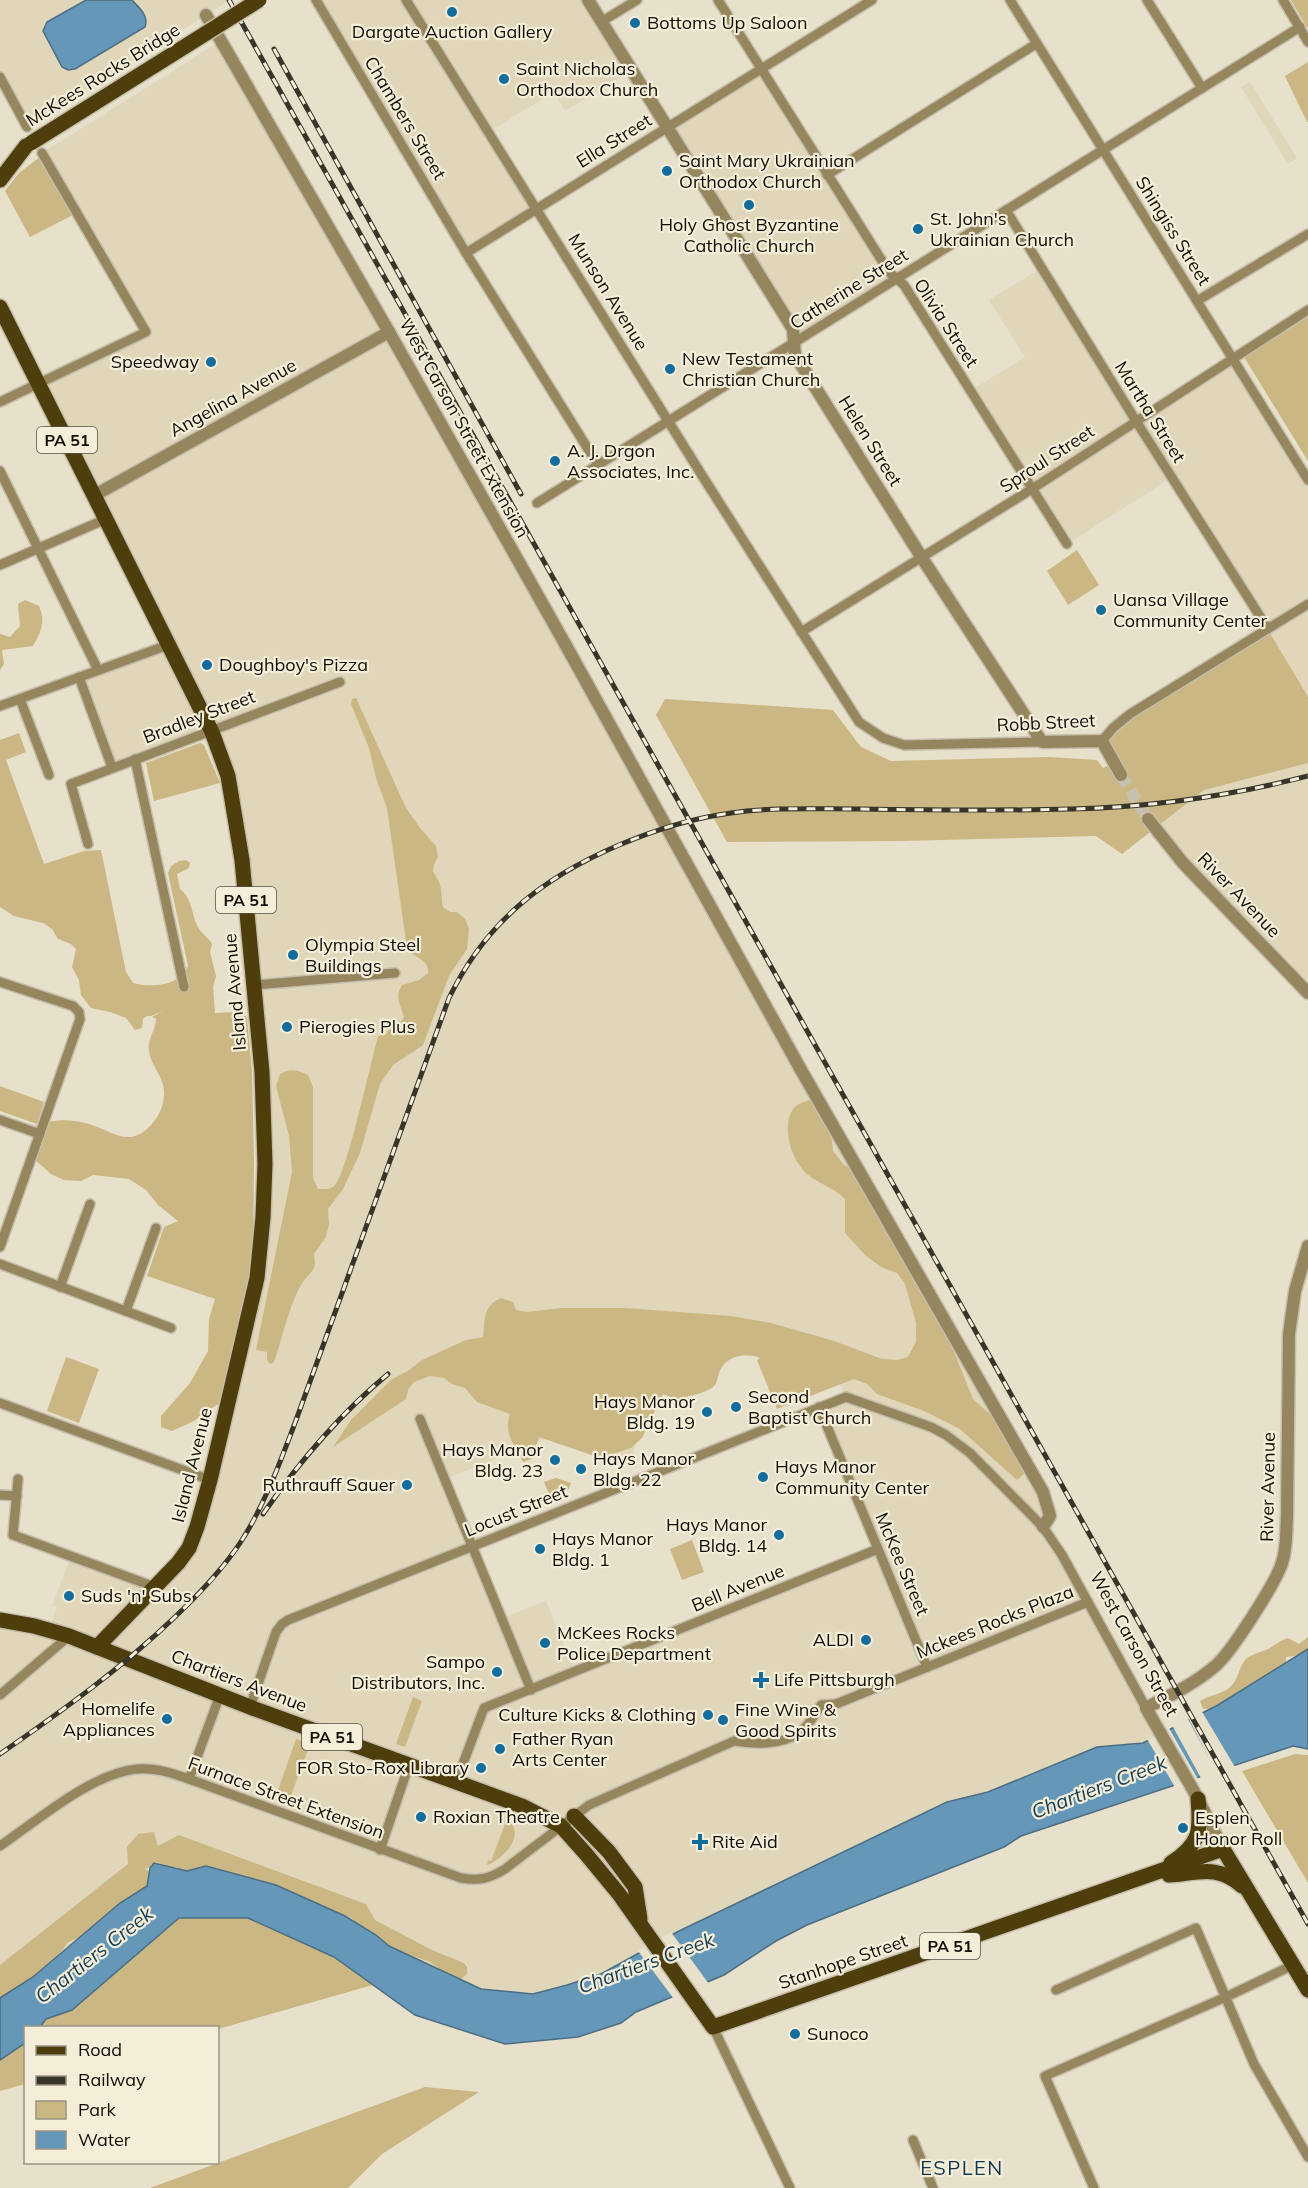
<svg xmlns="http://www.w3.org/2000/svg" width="1308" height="2188" viewBox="0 0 1308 2188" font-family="Mulish,sans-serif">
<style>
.built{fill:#e0d6ba;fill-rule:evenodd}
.green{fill:#cab783}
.water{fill:#6597b9;stroke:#4c6e84;stroke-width:1.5}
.pier{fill:#e7e0cb}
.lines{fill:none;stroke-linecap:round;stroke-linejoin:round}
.tertiary-tunnel{stroke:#c7c0ae;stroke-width:12;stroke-dasharray:12 6;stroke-linecap:butt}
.minor-casing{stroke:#c5beac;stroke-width:12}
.tertiary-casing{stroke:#c5beac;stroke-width:15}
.primary-casing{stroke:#c5beac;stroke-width:18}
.minor{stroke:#95865d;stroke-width:9}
.tertiary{stroke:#95865d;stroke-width:12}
.primary{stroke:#4e3e0c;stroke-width:15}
.rail-casing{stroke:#37342a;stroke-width:5}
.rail{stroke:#f4edd8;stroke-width:3;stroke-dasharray:9;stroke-linecap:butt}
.primary-bridge-casing{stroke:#c5beac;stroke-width:18;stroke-linecap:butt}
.primary-bridge{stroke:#4e3e0c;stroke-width:15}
.poi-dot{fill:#126d9c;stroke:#f4edd8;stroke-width:2}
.labels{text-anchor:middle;stroke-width:4.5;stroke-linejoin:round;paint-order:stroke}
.shield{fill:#f4edd8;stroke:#545146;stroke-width:1.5}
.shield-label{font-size:16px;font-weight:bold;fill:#100e07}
.poi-label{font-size:18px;fill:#100e07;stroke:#f4edd8;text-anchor:start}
.street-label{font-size:18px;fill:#100e07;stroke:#f4edd8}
.water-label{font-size:20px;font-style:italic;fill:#153e56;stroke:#f4edd8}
.neighbourhood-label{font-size:20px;letter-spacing:1.5px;fill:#10374e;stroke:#f4edd8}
</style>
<rect width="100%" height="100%" fill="#e7e0cb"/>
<!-- built -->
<g class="built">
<polygon points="0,0 230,0 27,127 0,77"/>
<polygon points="316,0 588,0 632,70 565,111 554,92 489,132 537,209 466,253"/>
<path d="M222,40L1050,1516L1043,1527L1162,1733L1143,1743L1097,1747L988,1792L947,1802L677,1932L601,1974L533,1994L481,1989L389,1946L376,1935L0,2010V1620L49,1630L57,1607L52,1606L71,1556L155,1587L189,1548L263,1217L242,860L211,732L112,767L79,677L167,645L39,384L146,332L42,153ZM680,1324L842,1386L845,1397L819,1407L877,1550L575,1672L546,1601L502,1618L445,1479L547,1439L628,1466Z"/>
<polygon points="761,69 896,279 794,342 667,127"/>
<polygon points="1250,82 1297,158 1288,164 1241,87"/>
<polygon points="1042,268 1136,421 1232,358 1308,480 1308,993 1183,863 1102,741 1267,629 1171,478 1067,544 970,391 1025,357 989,300"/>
</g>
<!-- green -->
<g class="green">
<polygon points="1291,0 1308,0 1308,29"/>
<polygon points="1308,62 1308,122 1307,122 1285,76"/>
<polygon points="40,157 73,215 30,237 5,191 19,173"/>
<polygon points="1308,317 1308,461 1244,357"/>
<polygon points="1077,550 1099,585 1068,605 1047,571"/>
<path d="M25,600L39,606C46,622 41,632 33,646L2,650L4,664L0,670V634L10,637L20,626L18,604Z"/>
<polygon points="1268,630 1308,697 1308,763 1204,790 1122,854 1096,836 904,841 727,842 656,715 665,699 833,710 861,747 891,761 1049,757 1097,760 1103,768 1120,759 1107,736 1114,728"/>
<path d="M356,698L406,808L420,828L436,846L438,857L434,864L433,872C444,886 440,892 443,907L450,912H457L465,919L469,929L467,949L449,976L423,1045L393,1065L380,1084L360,1153L343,1189L328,1209L329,1224L326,1237L314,1254C317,1272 312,1269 303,1282C290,1301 282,1340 274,1362L270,1364L267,1360V1352L256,1350L292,1172L289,1136L276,1086L280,1074C291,1068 297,1070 308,1075L313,1087V1178L318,1189C325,1189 330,1190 335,1185C346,1176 372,1058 378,1036L386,1034L391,1026L399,1023L404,1018C401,1004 394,998 402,985L419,980L428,973C430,960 414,958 407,948L387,808L376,778L369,748L351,704L352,699Z"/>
<path d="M19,733L26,752L6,760L44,864L84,851L101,850L126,972L133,983C152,988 180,986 188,966L168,873L171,866L179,861L186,860L190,863L189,868L177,874L180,889C193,899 191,915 199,929C203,935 208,937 212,944L210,952L216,976L213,987L215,1013L239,1012L247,1017L252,1072L254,1160L253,1276L221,1402L194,1421L172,1431L161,1427V1416L190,1383L208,1351L209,1319L215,1299L147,1276L164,1227L178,1221L158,1205L146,1190L129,1179L93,1175L81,1181L64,1180L51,1174L34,1159L48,1122C61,1119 76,1120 89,1124C115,1132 129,1149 152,1124C159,1116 164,1105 164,1094C165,1077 151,1067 149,1051C147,1039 156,1030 156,1019L152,1017L163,1011L151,1016H147L143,1019L142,1028L135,1030L126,1018L110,1012L91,1008L81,995L79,980L72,967L76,949L71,944L58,939L52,929L43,923L14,916L0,907V740Z"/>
<polygon points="200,743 204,745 220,783 154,801 146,763"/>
<polygon points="0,1086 44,1102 37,1124 0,1111"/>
<path d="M812,1100L831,1132L833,1151L844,1165L862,1175L933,1300L973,1399L1004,1427L1028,1470L1017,1480L960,1429L924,1411L877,1394L867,1384L854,1379L777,1409L757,1360L760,1358C748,1353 731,1354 722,1367C717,1373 719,1383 712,1388C703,1394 687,1396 676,1400L663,1394L642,1438L631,1448L600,1458L539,1437L532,1459L523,1462C515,1445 503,1434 510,1414L477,1402L465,1388L452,1384L444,1378L430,1376L414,1382L408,1390L406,1399L333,1447L351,1420L392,1379L408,1371L422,1360L466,1340L483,1337C485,1319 483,1306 501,1298L513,1302L516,1310L527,1312L561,1308H626L731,1316L771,1323L834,1341L882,1359L897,1360L908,1357L916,1342V1323L905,1284L897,1273L881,1267L865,1255L845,1233V1199C835,1189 825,1186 814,1179C795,1168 784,1139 789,1118C793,1105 800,1102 812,1100Z"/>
<polygon points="66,1357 99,1369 79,1423 47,1411"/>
<polygon points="556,1478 571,1483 568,1490 550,1497 544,1482"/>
<polygon points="692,1540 704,1572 682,1580 670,1549"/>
<path d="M1308,1637V1650L1301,1655L1286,1657V1670L1212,1709H1203L1200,1701C1209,1695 1223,1694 1230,1687C1238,1680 1238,1671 1243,1663C1248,1654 1260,1653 1268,1649C1275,1645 1279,1641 1288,1638L1299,1644Z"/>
<polygon points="413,1697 422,1701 405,1747 396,1744"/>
<polygon points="296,1739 310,1744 289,1801 276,1796"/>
<polygon points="1295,1754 1308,1755 1308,1883 1242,1771"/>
<path d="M507,1819C527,1835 504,1858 487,1865L488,1860L491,1861Z"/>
<path d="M154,1832L158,1846L179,1835L366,1904L375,1920L432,1950L464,1963L467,1967V1974L458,1982L430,1962L387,1947C384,1938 380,1938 372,1938L350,1917L340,1915L294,1898L285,1888C273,1889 261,1885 252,1878L246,1880L233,1876V1873L226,1874L205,1865L200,1871L181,1872L177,1867H168L157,1862L154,1866L144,1869L155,1874L157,1879L92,1931L67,1943L45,1975L20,1985L0,1998V1965L128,1864L127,1847L138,1834Z"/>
<polygon points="179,1918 248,1918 334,1957 373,1985 218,2029 218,2028 40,2028 46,2019 72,2010"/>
<polygon points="25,2043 25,2084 0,2091 0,2060"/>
<polygon points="425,2087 479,2092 382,2154 348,2188 150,2188"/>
</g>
<!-- water -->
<g class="water">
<path d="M86,0H132C139,8 149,15 145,27L75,69L68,70L62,67L43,31L47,22Z"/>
<polygon points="1308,1649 1308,1749 1293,1746 1021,1836 1004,1847 807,1925 776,1941 724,1975 636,2012 621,2023 578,2037 505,2044 415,2015 334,1957 248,1918 179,1918 72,2010 46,2019 40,2027 26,2028 25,2043 0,2060 0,1998 33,1977 120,1903 147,1886 150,1868 154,1863 187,1871 206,1866 276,1885 345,1916 376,1935 389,1946 481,1989 533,1994 567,1985 601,1974 677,1932 947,1802 988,1792 1097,1747 1143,1743 1218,1705"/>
</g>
<!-- pier -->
<g class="pier">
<polygon points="1201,1710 1235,1767 1202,1780 1172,1725 1187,1717 1212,1764 1188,1717"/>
<polygon points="1169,1728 1199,1781 1176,1789 1147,1739"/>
<polygon points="671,1932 709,1984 674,1999 638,1951"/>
</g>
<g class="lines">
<!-- tertiary-tunnel -->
<polyline class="tertiary-tunnel" points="1121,775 1148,819"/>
<defs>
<g id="minor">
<polyline points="316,0 466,253 598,465"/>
<polyline points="406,0 703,477 859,722 883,738 904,745 1042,742"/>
<polyline points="718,0 889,272 904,285 1067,544"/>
<polyline points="1010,0 1308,480"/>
<polyline points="1147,0 1202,88"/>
<polyline points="1283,0 1308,42"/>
<polyline points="601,22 637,0"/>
<polyline points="0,77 27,127"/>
<polyline points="827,175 1036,44"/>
<polyline points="1006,210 1136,421 1268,629"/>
<polyline points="466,253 872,0"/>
<polyline points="1197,301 1308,234"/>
<polyline points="0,402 146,332 42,153"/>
<polyline points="0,471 98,670"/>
<polyline points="537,503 1300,27"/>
<polyline points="0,565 106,519"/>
<polyline points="801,632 1032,489 1308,310"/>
<polyline points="79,677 112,767"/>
<polyline points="20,699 49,775"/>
<polyline points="0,706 168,645"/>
<polyline points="1102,741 1113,728 1130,714 1308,604"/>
<polyline points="135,759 184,987"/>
<polyline points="88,844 71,784 340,682"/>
<polyline points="0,982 73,1006 79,1012 80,1019 0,1247"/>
<polyline points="255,985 395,973"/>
<polyline points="0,1120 40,1134"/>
<polyline points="0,1264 171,1328"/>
<polyline points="60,1287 90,1204"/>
<polyline points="126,1311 156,1228"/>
<polyline points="0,1403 210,1480"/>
<polyline points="819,1407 927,1667"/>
<polyline points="420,1419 531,1690"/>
<polyline points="18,1479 13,1535 155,1587"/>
<polyline points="0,1495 17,1496"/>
<polyline points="0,1695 69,1636"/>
<polyline points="250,1707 276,1632 282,1624 288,1620 846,1397 931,1427 946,1435 970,1453 1043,1527 1062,1555 1146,1708"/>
<polyline points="189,1779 220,1695"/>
<polyline points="456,1782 484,1708 878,1549"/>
<path d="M0,1846C37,1821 92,1773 137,1769C158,1767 180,1776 200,1783L461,1878C479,1881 489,1879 505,1869L589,1805L734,1741C756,1744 781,1746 800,1732C809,1726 815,1714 821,1705L836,1704L1088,1602"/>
<polyline points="380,1850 409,1765"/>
<polyline points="1056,1990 1196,1928 1254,2064 1308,2157"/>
<polyline points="713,2027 790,2188"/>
<polyline points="913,2140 933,2188"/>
<polyline points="1094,2188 1045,2076 1226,1997 1293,1965"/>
</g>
<g id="tertiary">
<polyline points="588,0 793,329 795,355 922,558 1042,742 1102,741 1121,775"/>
<polyline points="206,15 389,332 564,642 801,1070 1043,1492 1050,1516 1043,1527"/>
<polyline points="95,495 389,332"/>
<polyline points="1148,819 1183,863 1308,993"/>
<path d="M1223,1849L1196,1795L1146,1708C1169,1696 1194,1684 1214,1667C1230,1655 1276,1582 1282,1563C1287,1548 1286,1532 1287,1517L1289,1334L1295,1291L1308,1246"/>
</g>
<g id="primary">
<polyline points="0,180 26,146"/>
<polyline points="0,307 212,732 228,776 242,860 262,1072 265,1164 263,1217 257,1278 210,1480 197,1527 189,1548 178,1563 97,1647"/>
<polyline points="0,1620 34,1626 69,1636 255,1709 522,1806 561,1826 586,1854 619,1894 713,2027 1223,1849 1308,1990"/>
<polyline points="574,1816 609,1852 635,1887 640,1919"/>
<path d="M1171,1863C1200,1844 1201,1832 1198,1799"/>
<path d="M1169,1875C1198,1873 1218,1864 1242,1886"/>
</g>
</defs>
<!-- minor casing -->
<use href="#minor" class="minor-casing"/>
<!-- tertiary casing -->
<use href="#tertiary" class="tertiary-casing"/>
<!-- primary casing -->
<use href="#primary" class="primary-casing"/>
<!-- minor -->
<use href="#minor" class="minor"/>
<!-- tertiary -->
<use href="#tertiary" class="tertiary"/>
<!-- primary -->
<use href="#primary" class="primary"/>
<defs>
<g id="rail">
<polyline points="229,0 1308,1924"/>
<polyline points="274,49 521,494"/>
<path d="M263,1514C299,1462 340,1414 388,1374"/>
<path d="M0,1754C62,1711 122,1668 176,1616C201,1592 224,1568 242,1540C265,1504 280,1462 295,1423L449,998C486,922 542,878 619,845C655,830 692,818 731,813C772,807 815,809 857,809C929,810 1000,811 1072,809C1153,807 1230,796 1308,776"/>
</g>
</defs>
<!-- rail casing -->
<use href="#rail" class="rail-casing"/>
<!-- rail -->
<use href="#rail" class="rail"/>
<defs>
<polyline id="primary-bridge" points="31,143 259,0"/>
</defs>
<!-- primary-bridge casing -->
<use href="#primary-bridge" class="primary-bridge-casing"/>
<!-- primary-bridge -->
<use href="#primary-bridge" class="primary-bridge"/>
</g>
<!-- markers -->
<g class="poi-dot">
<circle cx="452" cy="12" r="6"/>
<circle cx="635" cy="23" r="6"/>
<circle cx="504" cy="79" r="6"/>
<circle cx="667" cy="171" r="6"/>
<circle cx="749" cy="205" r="6"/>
<circle cx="918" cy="229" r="6"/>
<circle cx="211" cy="362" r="6"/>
<circle cx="670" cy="369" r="6"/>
<circle cx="555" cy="461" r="6"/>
<circle cx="1101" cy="610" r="6"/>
<circle cx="207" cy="665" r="6"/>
<circle cx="293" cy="955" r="6"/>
<circle cx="287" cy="1027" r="6"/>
<circle cx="736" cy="1407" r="6"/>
<circle cx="707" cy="1412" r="6"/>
<circle cx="555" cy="1460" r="6"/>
<circle cx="581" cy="1469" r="6"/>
<circle cx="763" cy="1477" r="6"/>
<circle cx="407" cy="1485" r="6"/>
<circle cx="779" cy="1535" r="6"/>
<circle cx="540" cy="1549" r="6"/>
<circle cx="69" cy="1596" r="6"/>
<circle cx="866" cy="1640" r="6"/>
<circle cx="545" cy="1643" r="6"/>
<circle cx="497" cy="1672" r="6"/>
<path d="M758 1671h6v6h6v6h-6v6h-6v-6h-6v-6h6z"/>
<circle cx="708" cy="1715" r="6"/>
<circle cx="167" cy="1719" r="6"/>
<circle cx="723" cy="1720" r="6"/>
<circle cx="500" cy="1749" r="6"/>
<circle cx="481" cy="1768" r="6"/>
<circle cx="421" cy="1817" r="6"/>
<circle cx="1183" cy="1828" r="6"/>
<path d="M697 1833h6v6h6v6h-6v6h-6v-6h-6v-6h6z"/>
<circle cx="795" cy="2034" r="6"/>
</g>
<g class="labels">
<!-- shield labels -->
<g class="shield">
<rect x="37" y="427" width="60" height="26" rx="4.5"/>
<rect x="216" y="887" width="60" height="26" rx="4.5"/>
<rect x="302" y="1724" width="60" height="26" rx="4.5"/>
<rect x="920" y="1933" width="60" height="26" rx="4.5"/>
</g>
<g class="shield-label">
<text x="67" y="446">PA 51</text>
<text x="246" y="906">PA 51</text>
<text x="332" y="1743">PA 51</text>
<text x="950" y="1952">PA 51</text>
</g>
<!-- poi labels -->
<g class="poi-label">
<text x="647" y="29">Bottoms Up Saloon</text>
<text x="452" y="38" text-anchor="middle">Dargate Auction Gallery</text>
<text x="516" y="75">Saint Nicholas<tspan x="516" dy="21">Orthodox Church</tspan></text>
<text x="679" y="167">Saint Mary Ukrainian<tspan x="679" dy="21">Orthodox Church</tspan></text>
<text x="930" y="225">St. John's<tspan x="930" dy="21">Ukrainian Church</tspan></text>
<text x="749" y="231" text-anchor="middle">Holy Ghost Byzantine<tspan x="749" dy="21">Catholic Church</tspan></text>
<text x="682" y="365">New Testament<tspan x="682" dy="21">Christian Church</tspan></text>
<text x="199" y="368" text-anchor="end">Speedway</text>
<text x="567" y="457">A. J. Drgon<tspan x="567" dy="21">Associates, Inc.</tspan></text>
<text x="1113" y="606">Uansa Village<tspan x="1113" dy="21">Community Center</tspan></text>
<text x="219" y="671">Doughboy's Pizza</text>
<text x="305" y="951">Olympia Steel<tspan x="305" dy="21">Buildings</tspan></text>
<text x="299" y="1033">Pierogies Plus</text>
<text x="748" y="1403">Second<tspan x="748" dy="21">Baptist Church</tspan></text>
<text x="695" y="1408" text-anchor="end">Hays Manor<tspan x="695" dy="21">Bldg. 19</tspan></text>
<text x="543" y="1456" text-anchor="end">Hays Manor<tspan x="543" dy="21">Bldg. 23</tspan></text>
<text x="593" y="1465">Hays Manor<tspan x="593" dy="21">Bldg. 22</tspan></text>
<text x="775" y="1473">Hays Manor<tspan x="775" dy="21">Community Center</tspan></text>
<text x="395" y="1491" text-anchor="end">Ruthrauff Sauer</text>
<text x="767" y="1531" text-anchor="end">Hays Manor<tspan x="767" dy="21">Bldg. 14</tspan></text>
<text x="552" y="1545">Hays Manor<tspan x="552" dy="21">Bldg. 1</tspan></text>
<text x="81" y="1602">Suds 'n' Subs</text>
<text x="557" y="1639">McKees Rocks<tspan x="557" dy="21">Police Department</tspan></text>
<text x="854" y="1646" text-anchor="end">ALDI</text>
<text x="485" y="1668" text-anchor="end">Sampo<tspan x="485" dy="21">Distributors, Inc.</tspan></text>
<text x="774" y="1686">Life Pittsburgh</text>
<text x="155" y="1715" text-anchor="end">Homelife<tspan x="155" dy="21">Appliances</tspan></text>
<text x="735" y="1716">Fine Wine &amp;<tspan x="735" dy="21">Good Spirits</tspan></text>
<text x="696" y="1721" text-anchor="end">Culture Kicks &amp; Clothing</text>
<text x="512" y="1745">Father Ryan<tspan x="512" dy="21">Arts Center</tspan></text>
<text x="469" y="1774" text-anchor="end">FOR Sto-Rox Library</text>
<text x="433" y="1823">Roxian Theatre</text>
<text x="1195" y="1824">Esplen<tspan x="1195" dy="21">Honor Roll</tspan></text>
<text x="712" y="1848">Rite Aid</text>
<text x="807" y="2040">Sunoco</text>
</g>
<!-- street labels -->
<g class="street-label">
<text transform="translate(103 75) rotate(-32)" y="6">McKees Rocks Bridge</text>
<text transform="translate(405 118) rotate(59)" y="6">Chambers Street</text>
<text transform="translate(614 141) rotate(-32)" y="6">Ella Street</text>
<text transform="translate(1173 231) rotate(58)" y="6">Shingiss Street</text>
<text transform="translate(849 289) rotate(-32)" y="6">Catherine Street</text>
<text transform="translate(608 292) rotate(58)" y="6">Munson Avenue</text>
<text transform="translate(946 323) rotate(57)" y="6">Olivia Street</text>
<text transform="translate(233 398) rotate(-29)" y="6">Angelina Avenue</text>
<text transform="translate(1150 412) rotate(58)" y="6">Martha Street</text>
<text transform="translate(464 428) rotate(61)" y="6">West Carson Street Extension</text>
<text transform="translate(870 441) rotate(58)" y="6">Helen Street</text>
<text transform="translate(1047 459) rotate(-33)" y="6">Sproul Street</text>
<text transform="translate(199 717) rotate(-21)" y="6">Bradley Street</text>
<text transform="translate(1046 723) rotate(-3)" y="6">Robb Street</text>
<text transform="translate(1239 895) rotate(46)" y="6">River Avenue</text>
<text transform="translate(235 992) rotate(-95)" y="6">Island Avenue</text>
<text transform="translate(192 1465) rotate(-76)" y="6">Island Avenue</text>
<text transform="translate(1268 1487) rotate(-89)" y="6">River Avenue</text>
<text transform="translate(516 1511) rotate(-22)" y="6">Locust Street</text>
<text transform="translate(902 1564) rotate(67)" y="6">McKee Street</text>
<text transform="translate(738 1588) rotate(-22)" y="6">Bell Avenue</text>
<text transform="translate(995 1622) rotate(-22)" y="6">Mckees Rocks Plaza</text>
<text transform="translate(1134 1644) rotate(61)" y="6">West Carson Street</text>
<text transform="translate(239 1681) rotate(21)" y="6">Chartiers Avenue</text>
<text transform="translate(286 1798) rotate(20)" y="6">Furnace Street Extension</text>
<text transform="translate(843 1962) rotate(-19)" y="6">Stanhope Street</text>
</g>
<!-- water labels -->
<g class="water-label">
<text transform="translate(1099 1787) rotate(-21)" y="7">Chartiers Creek</text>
<text transform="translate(94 1955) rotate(-38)" y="7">Chartiers Creek</text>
<text transform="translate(646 1963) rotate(-20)" y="7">Chartiers Creek</text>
</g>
<!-- neighbourhood labels -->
<g class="neighbourhood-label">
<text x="962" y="2175">ESPLEN</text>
</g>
</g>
<!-- legend -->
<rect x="24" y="2026" width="195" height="138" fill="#f4edd8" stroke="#999484" stroke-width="1.5"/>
<rect x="36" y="2046" width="30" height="9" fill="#4e3e0c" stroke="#999484" stroke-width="1.5"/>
<text x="78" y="2056" font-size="18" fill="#100e07">Road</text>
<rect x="36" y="2076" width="30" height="9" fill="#37342a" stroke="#999484" stroke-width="1.5"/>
<text x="78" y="2086" font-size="18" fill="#100e07">Railway</text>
<rect x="36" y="2101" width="30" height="18" fill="#cab783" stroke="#999484" stroke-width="1.5"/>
<text x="78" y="2116" font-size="18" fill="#100e07">Park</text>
<rect x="36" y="2131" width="30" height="18" fill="#6597b9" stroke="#999484" stroke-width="1.5"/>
<text x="78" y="2146" font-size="18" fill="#100e07">Water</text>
</svg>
